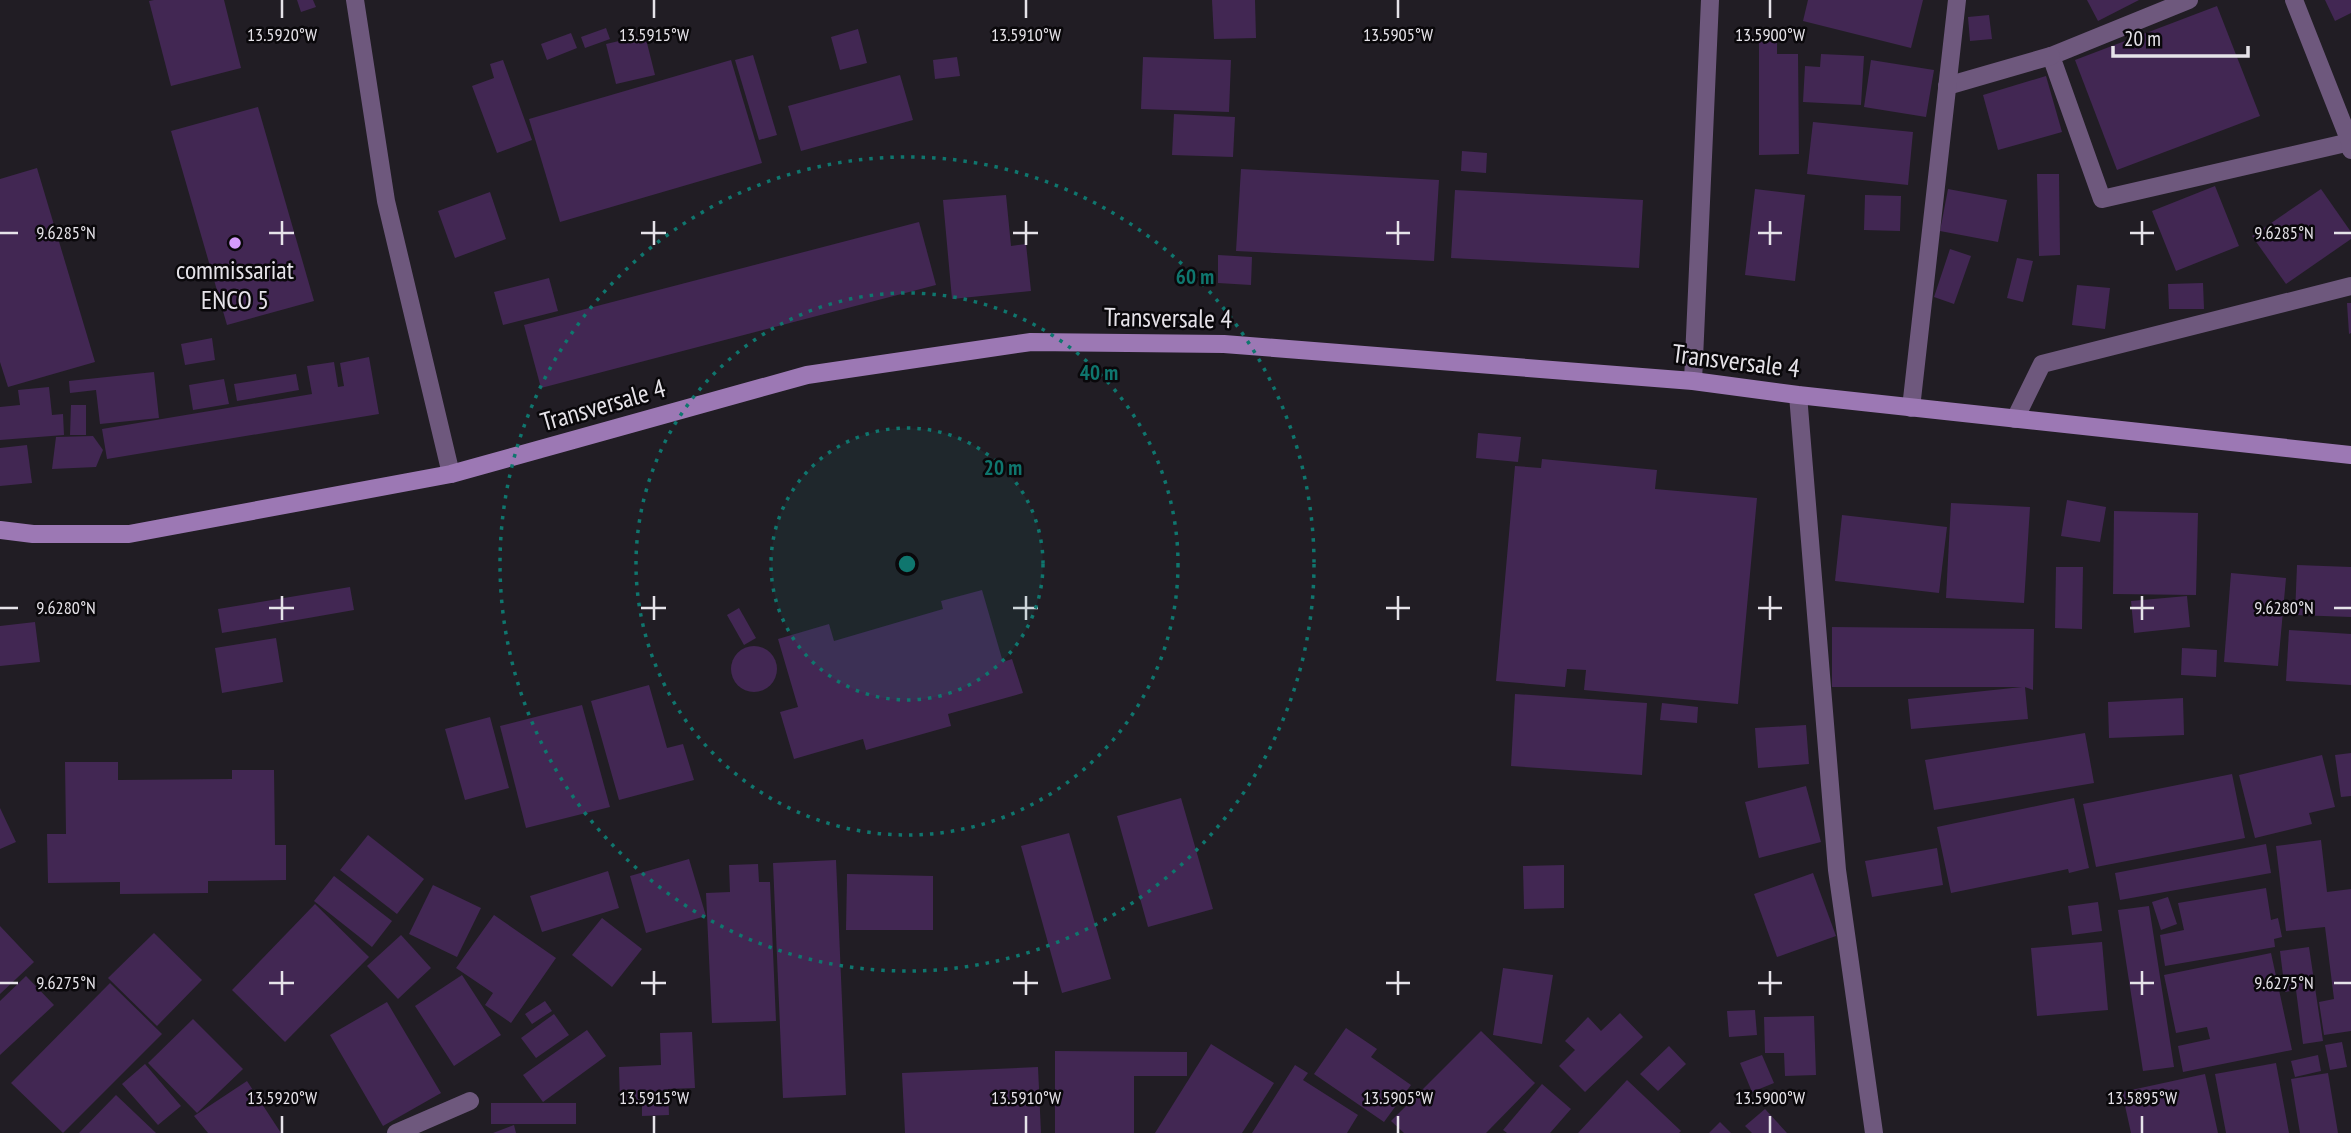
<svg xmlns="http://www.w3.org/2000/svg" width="2351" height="1133" viewBox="0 0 2351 1133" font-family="'PT Sans Narrow',sans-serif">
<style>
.building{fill:#422753}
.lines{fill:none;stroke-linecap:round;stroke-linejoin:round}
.lane{stroke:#6e587d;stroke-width:18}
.street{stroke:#6e587d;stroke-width:18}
.secondary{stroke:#9c78b4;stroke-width:18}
.ticks{fill:none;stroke:#e6e3e9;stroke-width:2.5}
.ring{fill:none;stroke:#0f766e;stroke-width:3.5;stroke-dasharray:3.5 7}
.poi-dot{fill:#d59cfb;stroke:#0a080b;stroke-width:2.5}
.labels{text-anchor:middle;stroke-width:5;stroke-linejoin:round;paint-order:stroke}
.poi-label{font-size:26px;fill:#e6e3e9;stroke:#0a080b}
.street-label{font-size:26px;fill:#e6e3e9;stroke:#0a080b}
.ticks-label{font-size:18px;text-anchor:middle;fill:#e6e3e9;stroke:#0a080b;stroke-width:5;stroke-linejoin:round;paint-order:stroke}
.centre{fill:#0f766e;stroke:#0a080b;stroke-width:3.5}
.ring-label{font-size:21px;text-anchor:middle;font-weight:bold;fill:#0f766e;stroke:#0a080b;stroke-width:5;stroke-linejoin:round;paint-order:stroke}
</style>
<rect width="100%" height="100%" fill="#211d24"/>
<!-- building -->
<g class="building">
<polygon points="154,0 224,0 241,68 171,86 149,1"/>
<polygon points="297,0 313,0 316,7 301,12"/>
<polygon points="1212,0 1255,0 1256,38 1214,39"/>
<polygon points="1808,0 1923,0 1911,48 1803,21"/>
<polygon points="2087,0 2139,0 2098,21"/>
<polygon points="2325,0 2351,0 2351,13 2335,21"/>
<polygon points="2217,6 2260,116 2117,170 2075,60"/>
<polygon points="1989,15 1992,39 1970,41 1968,17"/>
<polygon points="606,28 610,39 585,48 581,37"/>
<polygon points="858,29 867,63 840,70 831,37"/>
<polygon points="571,33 577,48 547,60 541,44"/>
<polygon points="645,35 655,75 616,84 606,44"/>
<polygon points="1759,37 1777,37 1777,54 1798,54 1799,154 1759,155"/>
<polygon points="1821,54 1864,56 1861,105 1803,102 1805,66 1820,67"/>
<polygon points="753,55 777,135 759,140 735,60"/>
<polygon points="957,57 960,76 935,79 933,60"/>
<polygon points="1143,57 1231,60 1229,112 1141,109"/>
<polygon points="503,60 532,140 497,153 472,86 494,78 490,64"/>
<polygon points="731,60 762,163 560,222 529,119"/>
<polygon points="1871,60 1934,70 1926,117 1864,107"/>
<polygon points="900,75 913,120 801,151 788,106"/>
<polygon points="2046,76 2062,132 1998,150 1983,95"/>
<polygon points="258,107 314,301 227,325 171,131"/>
<polygon points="1174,114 1235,117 1233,157 1172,155"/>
<polygon points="1813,122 1913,132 1908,185 1807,174"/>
<polygon points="1462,151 1487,153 1486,173 1461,171"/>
<polygon points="37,168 95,362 8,387 0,362 0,179"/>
<polygon points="1241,169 1439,180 1434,261 1236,251"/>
<polygon points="2037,174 2059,174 2060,255 2039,256"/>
<polygon points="2215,186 2239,246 2176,271 2152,211"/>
<polygon points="1755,189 1805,195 1795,281 1745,275"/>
<polygon points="1948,189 2007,200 1998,242 1940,231"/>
<polygon points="2321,189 2351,232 2351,239 2286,284 2252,236"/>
<polygon points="1455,190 1643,200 1639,268 1451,258"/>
<polygon points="490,192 506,239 455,258 438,211"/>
<polygon points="1006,195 1011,246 1026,244 1031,291 952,299 943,200"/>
<polygon points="1865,195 1901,196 1900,231 1864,230"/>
<polygon points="919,222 936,285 541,388 524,325"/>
<polygon points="1950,249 1971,256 1954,304 1934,297"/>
<polygon points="1218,255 1252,257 1251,285 1218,283"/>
<polygon points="2017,258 2033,261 2023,302 2007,298"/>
<polygon points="549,278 558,311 503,325 494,292"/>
<polygon points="2203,283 2204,309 2169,309 2168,284"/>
<polygon points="2077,285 2110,288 2105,329 2072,325"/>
<polygon points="2347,303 2351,303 2351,333 2349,334"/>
<polygon points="212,338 215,360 185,365 181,344"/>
<polygon points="369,357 379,414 107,459 102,429 312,394 307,366 334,362 338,387 344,386 340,363"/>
<polygon points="154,372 159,418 100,424 96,390 70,393 69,381"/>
<polygon points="296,374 299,390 237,401 234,384"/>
<polygon points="224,379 229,404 193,410 189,385"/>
<polygon points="49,387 52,415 63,414 64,435 0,440 0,407 20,405 18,390"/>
<polygon points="71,405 86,405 86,435 70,435"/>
<polygon points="1478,433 1521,437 1518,462 1476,458"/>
<polygon points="93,436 103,450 96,467 52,469 56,437"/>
<polygon points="27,445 32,483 0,486 0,448"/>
<polygon points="1542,459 1657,470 1655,489 1757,498 1738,704 1584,690 1586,670 1567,669 1565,687 1496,681 1515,466 1541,468"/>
<polygon points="2067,500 2106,507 2100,542 2061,536"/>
<polygon points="1951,503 2030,507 2024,603 1946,598"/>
<polygon points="2114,511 2198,513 2196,595 2113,594"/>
<polygon points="1842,515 1947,527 1939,593 1835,581"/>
<polygon points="2297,565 2351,567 2351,617 2295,615"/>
<polygon points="2056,567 2083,567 2082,629 2055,628"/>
<polygon points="2231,573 2286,578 2278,666 2224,662"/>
<polygon points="350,587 354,610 222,633 218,609"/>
<polygon points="982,590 1003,662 1012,659 1023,693 948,714 951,726 866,750 863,739 794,759 780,712 798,707 778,639 829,624 834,641 943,609 941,601"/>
<polygon points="2187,596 2190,627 2134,633 2131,601"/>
<polygon points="739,608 756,638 744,645 727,615"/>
<polygon points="35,622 40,662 0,666 0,626"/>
<polygon points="1832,627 2034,629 2033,690 2025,687 2028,719 1911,729 1908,699 2022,687 1832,687"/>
<polygon points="2289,630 2351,634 2351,685 2286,681"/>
<polygon points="276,638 283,682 222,693 215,648"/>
<circle cx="754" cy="669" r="23"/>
<polygon points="2182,648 2217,650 2216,677 2181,675"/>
<polygon points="649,685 667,748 683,744 694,780 619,800 591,701"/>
<polygon points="1515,694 1647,703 1642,775 1511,766"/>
<polygon points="2183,698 2184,735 2109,738 2108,702"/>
<polygon points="1662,703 1698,707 1697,723 1660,720"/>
<polygon points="582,705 610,807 526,828 500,726"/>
<polygon points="490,717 509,788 465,800 445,729"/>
<polygon points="1806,725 1809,764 1758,768 1755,728"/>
<polygon points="2085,733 2094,783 1934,810 1925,760"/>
<polygon points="2351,753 2351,796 2341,797 2335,755"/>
<polygon points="2322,755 2335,807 2309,813 2312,824 2255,838 2239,775"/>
<polygon points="65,762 118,762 118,780 232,779 232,770 274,770 275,845 286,845 286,880 208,881 208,893 120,894 120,882 48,883 47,834 66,834"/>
<polygon points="2232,774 2245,838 2096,867 2083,804"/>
<polygon points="1806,786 1821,842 1759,858 1745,802"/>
<polygon points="1181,798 1213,909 1148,927 1117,816"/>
<polygon points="2074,798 2089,868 2069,873 2068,869 1951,893 1937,827"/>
<polygon points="0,808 16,842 0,849"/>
<polygon points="1069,833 1111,979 1062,993 1021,846"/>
<polygon points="368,835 424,879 397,914 340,870"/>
<polygon points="2321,840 2327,892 2351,889 2351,1031 2324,1035 2319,1002 2334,999 2325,927 2286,931 2276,846"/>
<polygon points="2266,844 2271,873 2120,900 2115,873"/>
<polygon points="1937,848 1943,885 1872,897 1865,861"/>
<polygon points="689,859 706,916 646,933 630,876"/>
<polygon points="836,860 846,1095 783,1098 773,863"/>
<polygon points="758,864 759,882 770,882 776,1021 712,1023 706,893 730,892 729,865"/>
<polygon points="1564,865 1564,908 1524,909 1523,866"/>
<polygon points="608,871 619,908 542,932 530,896"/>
<polygon points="1813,873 1836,936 1777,957 1754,894"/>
<polygon points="847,874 933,876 933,930 846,930"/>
<polygon points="334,876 392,921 372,947 314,901"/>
<polygon points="433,885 481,908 457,957 409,934"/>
<polygon points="2266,888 2271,920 2278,918 2282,937 2274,939 2275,947 2165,966 2160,935 2184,930 2178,903"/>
<polygon points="2168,897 2177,924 2161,930 2152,902"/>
<polygon points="2098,902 2102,931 2072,935 2068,906"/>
<polygon points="315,904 369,957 285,1042 232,990"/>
<polygon points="2149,906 2174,1067 2143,1071 2118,910"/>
<polygon points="494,915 556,958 511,1023 485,1005 493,993 456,968"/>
<polygon points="602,918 642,949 612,987 572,955"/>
<polygon points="0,926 34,962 0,994"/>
<polygon points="154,933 202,980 157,1026 108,978"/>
<polygon points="401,935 431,968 398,999 367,966"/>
<polygon points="2102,942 2108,1010 2037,1016 2031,948"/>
<polygon points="2309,947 2323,1041 2303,1044 2296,990 2285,992 2280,951"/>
<polygon points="2271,953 2292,1050 2183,1072 2178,1046 2210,1039 2207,1027 2176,1033 2164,975"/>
<polygon points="1503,968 1553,975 1542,1044 1493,1035"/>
<polygon points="462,975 501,1035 454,1066 415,1006"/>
<polygon points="26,976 54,1005 0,1055 0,1001"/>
<polygon points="110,983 162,1034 63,1133 11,1083"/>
<polygon points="545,1001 552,1011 532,1024 525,1014"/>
<polygon points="387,1002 441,1093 383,1126 330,1035"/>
<polygon points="1755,1010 1757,1035 1729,1037 1727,1011"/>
<polygon points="1620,1013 1643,1037 1585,1092 1559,1066 1575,1050 1565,1041 1588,1017 1601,1031"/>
<polygon points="554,1014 569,1035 536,1058 521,1038"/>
<polygon points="1814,1016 1816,1075 1785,1076 1784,1053 1765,1053 1764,1017"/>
<polygon points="193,1019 243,1069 197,1113 148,1063"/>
<polygon points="1346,1028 1377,1049 1371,1057 1411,1085 1384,1122 1314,1074"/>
<polygon points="587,1030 606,1056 543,1102 523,1075"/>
<polygon points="1481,1031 1535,1083 1486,1133 1404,1133 1391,1121"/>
<polygon points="692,1032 695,1088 668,1089 669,1115 642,1116 642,1103 620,1104 619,1067 661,1065 660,1033"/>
<polygon points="2342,1042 2347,1067 2330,1070 2325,1045"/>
<polygon points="1211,1044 1274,1083 1242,1133 1155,1133"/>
<polygon points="1669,1046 1686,1064 1658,1091 1640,1074"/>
<polygon points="1055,1051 1187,1052 1187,1076 1134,1076 1134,1133 1055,1133"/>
<polygon points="1762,1055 1774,1083 1752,1092 1740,1063"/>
<polygon points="2318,1055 2321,1071 2295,1077 2291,1061"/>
<polygon points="2276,1063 2289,1133 2226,1133 2215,1074"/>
<polygon points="145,1064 181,1106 158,1125 122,1084"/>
<polygon points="1295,1065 1308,1073 1303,1080 1358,1115 1347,1133 1252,1133"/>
<polygon points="1038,1067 1041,1133 905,1133 902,1073"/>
<polygon points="2328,1073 2338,1133 2300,1133 2291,1079"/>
<polygon points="2205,1074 2218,1133 2131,1133 2122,1092"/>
<polygon points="1627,1080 1681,1131 1679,1133 1578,1133"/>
<polygon points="247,1081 281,1133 208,1133 194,1116"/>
<polygon points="1542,1084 1571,1109 1550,1133 1507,1133 1503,1130"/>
<polygon points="116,1095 156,1133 79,1133"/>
<rect x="491" y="1103" width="85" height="21"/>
<polygon points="1765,1109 1787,1133 1752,1133 1745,1126"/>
<polygon points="1720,1122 1731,1133 1709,1133"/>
<polygon points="514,1125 516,1133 493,1133"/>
</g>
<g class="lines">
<!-- lane -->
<g class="lane">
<polyline points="355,0 386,201 451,474"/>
<polyline points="2189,0 2051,56 2102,199 2350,142"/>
<polyline points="2294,0 2350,142 2351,150"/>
<polyline points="1947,86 2051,56"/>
<polyline points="1911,408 1957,0"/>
<polyline points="396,1133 470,1101"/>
</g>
<!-- street -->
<g class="street">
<polyline points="1693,381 1710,0"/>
<polyline points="1798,395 1837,870 1874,1133"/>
<polyline points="2015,419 2042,364 2351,286"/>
</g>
<!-- secondary -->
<polyline class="secondary" points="0,530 33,534 129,534 451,474 807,375 1031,342 1224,344 1693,381 1798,395 2351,455"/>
</g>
<!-- ticks -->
<path class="ticks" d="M282,0V18M654,0V18M1026,0V18M1398,0V18M1770,0V18M282,221V245M654,221V245M1026,221V245M1398,221V245M1770,221V245M2142,221V245M0,233H18M269,233H294M641,233H666M1013,233H1038M1386,233H1410M1758,233H1782M2130,233H2154M2334,233H2351M282,596V620M654,596V620M1026,596V620M1398,596V620M1770,596V620M2142,596V620M0,608H18M269,608H294M641,608H666M1013,608H1038M1386,608H1410M1758,608H1782M2130,608H2154M2334,608H2351M282,971V995M654,971V995M1026,971V995M1398,971V995M1770,971V995M2142,971V995M0,983H18M269,983H294M641,983H666M1013,983H1038M1386,983H1410M1758,983H1782M2130,983H2154M2334,983H2351M282,1116V1133M654,1116V1133M1026,1116V1133M1398,1116V1133M1770,1116V1133M2142,1116V1133"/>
<!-- distance rings -->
<circle cx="907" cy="564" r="136" fill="#0f766e" fill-opacity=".12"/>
<g class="ring">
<circle cx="907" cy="564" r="136"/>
<circle cx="907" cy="564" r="271"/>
<circle cx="907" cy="564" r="407"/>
</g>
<!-- markers -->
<circle class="poi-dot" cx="235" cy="243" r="7"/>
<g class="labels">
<!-- poi labels -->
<g class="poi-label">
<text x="235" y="279">commissariat<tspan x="235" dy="30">ENCO 5</tspan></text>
</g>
<!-- street labels -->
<g class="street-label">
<text transform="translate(1168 318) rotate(1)" y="9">Transversale 4</text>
<text transform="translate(1736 361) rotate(7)" y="9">Transversale 4</text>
<text transform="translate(603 405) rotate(-16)" y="9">Transversale 4</text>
</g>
</g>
<g class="ticks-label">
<text x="282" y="41">13.5920°W</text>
<text x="654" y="41">13.5915°W</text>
<text x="1026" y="41">13.5910°W</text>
<text x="1398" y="41">13.5905°W</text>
<text x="1770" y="41">13.5900°W</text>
<text x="66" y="239">9.6285°N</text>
<text x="2284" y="239">9.6285°N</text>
<text x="66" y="614">9.6280°N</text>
<text x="2284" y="614">9.6280°N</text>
<text x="66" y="989">9.6275°N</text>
<text x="2284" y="989">9.6275°N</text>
<text x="282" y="1104">13.5920°W</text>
<text x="654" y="1104">13.5915°W</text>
<text x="1026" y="1104">13.5910°W</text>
<text x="1398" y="1104">13.5905°W</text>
<text x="1770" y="1104">13.5900°W</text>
<text x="2142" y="1104">13.5895°W</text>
</g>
<circle cx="907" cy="564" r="10" class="centre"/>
<g class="ring-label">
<text x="1195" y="284">60 m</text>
<text x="1099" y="380">40 m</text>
<text x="1003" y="475">20 m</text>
</g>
<!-- scale -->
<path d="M2113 46v10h135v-10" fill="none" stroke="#e6e3e9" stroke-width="3.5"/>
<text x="2124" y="46" font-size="21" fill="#e6e3e9" stroke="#0a080b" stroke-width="5" paint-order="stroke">20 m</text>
</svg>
